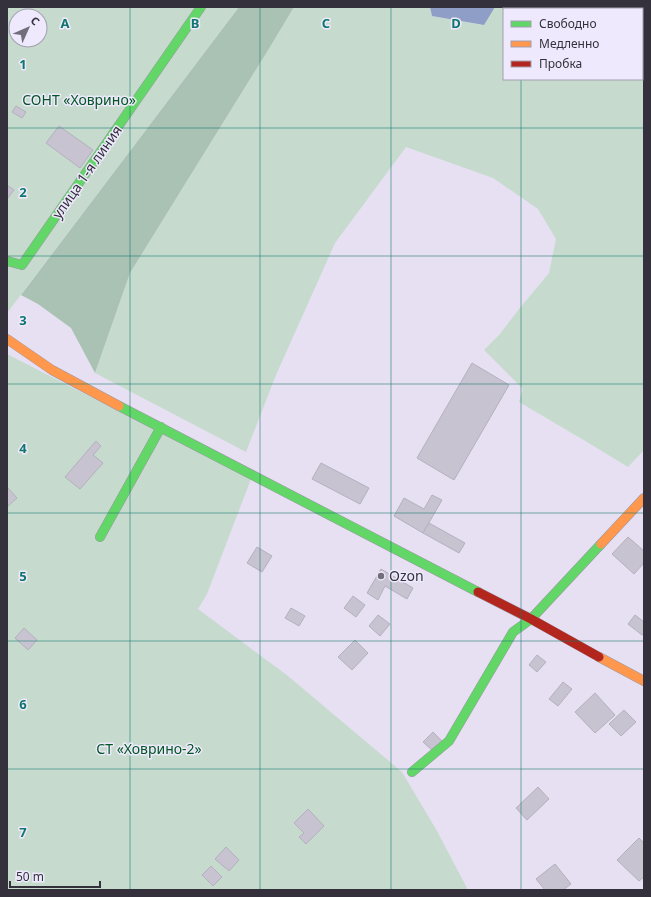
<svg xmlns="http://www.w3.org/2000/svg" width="651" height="897" viewBox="0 0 651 897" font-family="'Noto Sans',sans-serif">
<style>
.green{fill:#c6dbce;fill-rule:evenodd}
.forest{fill:#aac2b4}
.water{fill:#8f9ec6}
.building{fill:#c8c3d1;stroke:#b4b0bd}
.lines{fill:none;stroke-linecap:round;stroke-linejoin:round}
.fast-casing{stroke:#9b97a4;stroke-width:10}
.slow-casing{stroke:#9b97a4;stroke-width:10}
.jam-casing{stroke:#9b97a4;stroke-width:10}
.fast{stroke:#63d668;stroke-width:9}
.slow{stroke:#ff974d;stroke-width:9}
.jam{stroke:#b3261e;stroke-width:9}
.grid{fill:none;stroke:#0f766e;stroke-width:1;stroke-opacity:0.55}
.poi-dot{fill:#726e7c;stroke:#eee9fc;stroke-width:1.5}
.labels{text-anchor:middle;stroke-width:3;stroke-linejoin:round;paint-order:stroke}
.park-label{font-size:14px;fill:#025623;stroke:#eee9fc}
.street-label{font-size:14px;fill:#34313d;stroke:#eee9fc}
.poi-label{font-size:14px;fill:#34313d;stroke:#eee9fc;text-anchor:start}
.grid-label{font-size:13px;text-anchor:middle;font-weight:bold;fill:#0f766e;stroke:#eee9fc;stroke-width:3;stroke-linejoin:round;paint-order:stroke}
</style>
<rect width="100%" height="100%" fill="#e6e0f2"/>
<!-- green -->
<g class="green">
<path d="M7,7H239L7,313ZM16,16H40V40H16Z"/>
<polygon points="294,7 430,7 432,16 483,25 495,7 540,7 539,9 504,9 504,79 642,79 642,9 641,9 641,7 644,7 644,450 628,467 587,442 519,402 523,389 484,350 500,334 519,309 549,273 556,239 538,209 493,178 406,147 335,243 276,375 246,452 95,373 130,273 270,47"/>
<polygon points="7,354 251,479 207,594 198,609 288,676 402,772 437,831 468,890 7,890"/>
</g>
<!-- forest -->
<g class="forest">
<polygon points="239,7 294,7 270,47 130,273 95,373 71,328 38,304 21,295"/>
<polygon points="540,7 641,7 641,9 539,9"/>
</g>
<!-- water -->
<polygon class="water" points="430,7 495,7 484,25 432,16"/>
<!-- building -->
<g class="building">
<polygon points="16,106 26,112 22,118 12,112"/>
<polygon points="59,126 93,150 80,168 46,143"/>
<polygon points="7,185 14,190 7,199"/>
<polygon points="472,363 509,385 454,480 417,458"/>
<polygon points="96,441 101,446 93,455 103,463 80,489 65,477"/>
<polygon points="321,463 369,488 360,504 312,479"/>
<polygon points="7,487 17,498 7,507"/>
<polygon points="432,495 442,500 423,533 394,516 404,498 424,509"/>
<polygon points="429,523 465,543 459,553 423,533"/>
<polygon points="628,537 644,551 644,563 634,574 612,554"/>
<polygon points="257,547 272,556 262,572 247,563"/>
<polygon points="381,569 413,588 407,599 385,586 378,600 367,593"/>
<polygon points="353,596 365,605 356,617 344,608"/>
<polygon points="291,608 305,616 299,626 285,618"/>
<polygon points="378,615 390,624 380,636 369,626"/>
<polygon points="635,615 644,622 644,633 642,635 628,624"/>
<polygon points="24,628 37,640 28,650 15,638"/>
<polygon points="355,640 368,653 352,670 338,657"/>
<polygon points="537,655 546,662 537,672 529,665"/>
<polygon points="563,682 572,689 558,706 549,699"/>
<polygon points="595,693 615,715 595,733 575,712"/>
<polygon points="624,710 636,722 621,736 609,724"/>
<polygon points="433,732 442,741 433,751 423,742"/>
<polygon points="538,787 549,799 527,820 516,808"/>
<polygon points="308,809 324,826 306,844 299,837 304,833 294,823"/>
<polygon points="639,838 644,843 644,877 639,881 617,860"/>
<polygon points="226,847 239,860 229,871 215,859"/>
<polygon points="555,864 571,884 563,890 545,890 536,879"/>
<polygon points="211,866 222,877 213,886 202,875"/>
</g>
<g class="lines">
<defs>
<g id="fast">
<polyline points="7,261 22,265 201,7"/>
<polyline points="119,406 478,592"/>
<polyline points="100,537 161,427"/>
<polyline points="412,772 449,741 513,632 531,619 601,544"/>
</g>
<g id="slow">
<polyline points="7,339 52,370 119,406"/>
<polyline points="601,544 644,498"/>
<polyline points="599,657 644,681"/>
</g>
<polyline id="jam" points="478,592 531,619 599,657"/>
</defs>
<!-- fast casing -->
<use href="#fast" class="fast-casing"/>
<!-- slow casing -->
<use href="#slow" class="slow-casing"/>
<!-- jam casing -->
<use href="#jam" class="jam-casing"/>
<!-- fast -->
<use href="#fast" class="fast"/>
<!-- slow -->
<use href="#slow" class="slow"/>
<!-- jam -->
<use href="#jam" class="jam"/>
</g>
<!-- grid -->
<path class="grid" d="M130,7V890M260,7V890M391,7V890M521,7V9M521,79V890M7,128H644M7,256H644M7,384H644M7,513H644M7,641H644M7,769H644"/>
<!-- markers -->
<circle class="poi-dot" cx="381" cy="576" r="4"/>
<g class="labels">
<!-- park labels -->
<g class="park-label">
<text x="79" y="105">СОНТ «Ховрино»</text>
<text x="149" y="754">СТ «Ховрино-2»</text>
</g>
<!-- street labels -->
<g class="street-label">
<text transform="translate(87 172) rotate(-55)" y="5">улица 1-я линия</text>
</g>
<!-- poi labels -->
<g class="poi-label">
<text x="389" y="581">Ozon</text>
</g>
</g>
<g class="grid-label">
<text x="65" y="28">A</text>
<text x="195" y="28">B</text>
<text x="326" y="28">C</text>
<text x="456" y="28">D</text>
<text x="23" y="69">1</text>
<text x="23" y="197">2</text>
<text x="23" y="325">3</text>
<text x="23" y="453">4</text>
<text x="23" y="581">5</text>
<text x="23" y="709">6</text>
<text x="23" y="837">7</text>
</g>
<!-- border -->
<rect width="651" height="897" fill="none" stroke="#34313d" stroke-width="16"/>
<!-- legend -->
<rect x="503" y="8" width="140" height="72" fill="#eee9fc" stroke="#a49fb0"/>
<rect x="511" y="21" width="20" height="6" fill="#63d668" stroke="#a49fb0"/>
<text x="539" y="28" font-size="12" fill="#34313d">Свободно</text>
<rect x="511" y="41" width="20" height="6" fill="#ff974d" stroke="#a49fb0"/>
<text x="539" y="48" font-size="12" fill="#34313d">Медленно</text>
<rect x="511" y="61" width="20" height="6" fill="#b3261e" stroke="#a49fb0"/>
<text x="539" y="68" font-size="12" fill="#34313d">Пробка</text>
<!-- north arrow -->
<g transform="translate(28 28) rotate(45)"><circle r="19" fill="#eee9fc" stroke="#a49fb0"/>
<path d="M0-3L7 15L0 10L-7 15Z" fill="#726e7c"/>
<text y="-6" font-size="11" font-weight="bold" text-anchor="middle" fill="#34313d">С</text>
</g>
<!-- scale -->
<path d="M10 881v6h90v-6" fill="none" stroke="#34313d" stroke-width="2"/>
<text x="16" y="881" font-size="12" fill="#34313d" stroke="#eee9fc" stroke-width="3" paint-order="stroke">50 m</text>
</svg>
